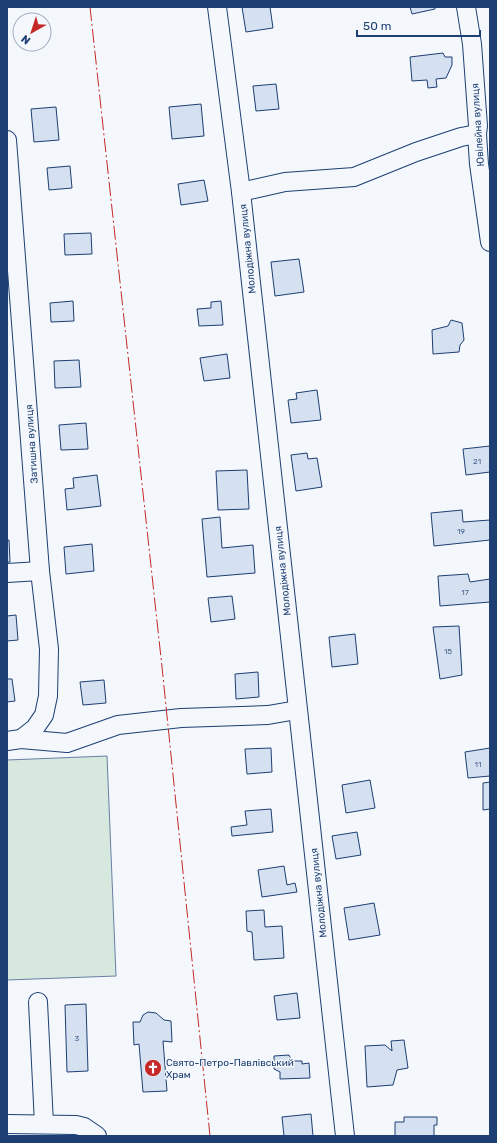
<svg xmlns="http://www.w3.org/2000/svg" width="497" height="1143" viewBox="0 0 497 1143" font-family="Rubik,sans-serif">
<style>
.green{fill:#d7e8df;stroke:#687fa3}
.building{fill:#d5e0f0;stroke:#1d3f73}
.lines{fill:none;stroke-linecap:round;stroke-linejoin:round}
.minor-casing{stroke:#1d3f73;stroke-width:20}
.minor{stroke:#f4f7fb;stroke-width:18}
.power{stroke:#c62828;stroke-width:1;stroke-dasharray:14 3 2 3;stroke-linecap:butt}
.labels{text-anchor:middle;stroke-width:3;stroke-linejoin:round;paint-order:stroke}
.number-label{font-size:8px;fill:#4b6792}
.street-label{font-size:10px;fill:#1d3f73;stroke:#f4f7fb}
.poi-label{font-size:10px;fill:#1d3f73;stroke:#f4f7fb;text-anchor:start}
</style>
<rect width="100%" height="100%" fill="#f4f7fb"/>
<!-- green -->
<polygon class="green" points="107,756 116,976 7,980 7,760"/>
<!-- building -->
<g class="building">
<polygon points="242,7 270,7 273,28 246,32"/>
<polygon points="410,7 435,7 435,9 412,14"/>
<polygon points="443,53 445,57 452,57 452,65 446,78 436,79 437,87 428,88 427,80 412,81 410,57"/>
<polygon points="276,84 279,109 256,111 253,86"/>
<polygon points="201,104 204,136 172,139 169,107"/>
<polygon points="56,107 59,140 34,142 31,109"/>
<polygon points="70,166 72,188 49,190 47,168"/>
<polygon points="204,180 208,201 181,205 178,184"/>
<polygon points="91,233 92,254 65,255 64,234"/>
<polygon points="299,259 304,292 275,296 271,262"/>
<polygon points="73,301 74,321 51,322 50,303"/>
<polygon points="221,301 223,325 199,326 197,309 211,308 211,302"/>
<polygon points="451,320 462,323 464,340 460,345 459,352 433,354 432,330 448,326"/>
<polygon points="227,354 230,378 204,381 200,358"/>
<polygon points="79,360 81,387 55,388 54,361"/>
<polygon points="317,390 321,420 291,423 288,400 297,399 296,393"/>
<polygon points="86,423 88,449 61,450 59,425"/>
<polygon points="490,446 490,472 466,475 463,449"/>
<polygon points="307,453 308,459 317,458 322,487 296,491 291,455"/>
<polygon points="247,470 249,509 218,510 216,471"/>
<polygon points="97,475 101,506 67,510 65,489 74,488 73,478"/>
<polygon points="462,510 463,522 490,520 490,540 434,546 431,513"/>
<polygon points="220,517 222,548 253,545 255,573 207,577 202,519"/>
<polygon points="7,540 9,540 10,562 7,562"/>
<polygon points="92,544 94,571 66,574 64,547"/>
<polygon points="468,574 470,582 490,579 490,602 440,606 438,576"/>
<polygon points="232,596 235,619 211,622 208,598"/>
<polygon points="16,615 18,640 7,641 7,616"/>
<polygon points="459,626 462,675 440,679 433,627"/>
<polygon points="355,634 358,664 332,667 329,637"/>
<polygon points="258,672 259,697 236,699 235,674"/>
<polygon points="7,679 12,679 15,701 7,702"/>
<polygon points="104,680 106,703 83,705 80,682"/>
<polygon points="271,748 272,772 247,774 245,749"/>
<polygon points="490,748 490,776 468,778 465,752"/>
<polygon points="370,780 375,808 346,813 342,785"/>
<polygon points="490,782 490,809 483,810 483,783"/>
<polygon points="271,809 273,832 232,836 231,827 247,825 245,811"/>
<polygon points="357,832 361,855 336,859 332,836"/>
<polygon points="284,866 287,885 295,883 297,892 262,897 258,870"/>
<polygon points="374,903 380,935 349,940 344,908"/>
<polygon points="264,910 265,927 282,926 284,958 254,960 252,932 247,931 246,911"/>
<polygon points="297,993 300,1018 277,1020 274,996"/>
<polygon points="86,1004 88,1071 67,1072 65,1005"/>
<polygon points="148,1012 156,1013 164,1020 171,1021 172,1042 163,1041 167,1091 143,1092 139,1044 134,1045 133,1022 140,1022 143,1015"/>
<polygon points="404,1040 408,1068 397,1070 393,1085 367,1087 365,1046 385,1045 392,1051 391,1041"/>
<polygon points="289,1055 292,1061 302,1061 302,1064 309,1063 310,1078 280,1079 280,1072 274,1069 274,1056"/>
<polygon points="311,1114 313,1136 284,1136 282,1117"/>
<polygon points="404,1117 437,1117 437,1125 434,1125 434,1136 395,1136 395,1122 404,1122"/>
</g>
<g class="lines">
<defs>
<g id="minor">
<polyline points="217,7 241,192 345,1136"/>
<polyline points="466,7 472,44 478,126 477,134 479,164 490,242"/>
<polyline points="7,140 40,571 49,649 48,696 44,715 35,728 21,739"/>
<polyline points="241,192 285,182 354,177 416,152 461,137 477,134"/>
<polyline points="7,573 40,571"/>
<polyline points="7,741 21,739 67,743 118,725 181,718 268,715 297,710"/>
<polyline points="38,1002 44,1124"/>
<polyline points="7,1124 76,1125 84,1127 97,1136"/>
</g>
</defs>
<!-- minor casing -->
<use href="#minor" class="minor-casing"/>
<!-- minor -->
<use href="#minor" class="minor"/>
<!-- power -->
<polyline class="power" points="90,7 162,667 210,1136"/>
</g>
<!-- icons -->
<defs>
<symbol id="church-disc" viewBox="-11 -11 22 22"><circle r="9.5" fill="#c62828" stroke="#f4f7fb"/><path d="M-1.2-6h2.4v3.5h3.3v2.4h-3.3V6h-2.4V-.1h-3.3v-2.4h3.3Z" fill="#fff"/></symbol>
</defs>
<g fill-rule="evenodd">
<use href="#church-disc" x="143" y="1058" width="20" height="20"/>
</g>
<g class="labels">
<!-- number labels -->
<g class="number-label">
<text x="477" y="464">21</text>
<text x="461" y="534">19</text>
<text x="465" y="595">17</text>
<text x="448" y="654">15</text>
<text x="478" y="767">11</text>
<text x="77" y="1041">3</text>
</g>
<!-- street labels -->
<g class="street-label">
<text transform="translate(477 125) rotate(-94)" y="4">Ювілейна вулиця</text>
<text transform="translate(247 249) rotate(-96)" y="4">Молодіжна вулиця</text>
<text transform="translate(31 444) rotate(-94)" y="4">Затишна вулиця</text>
<text transform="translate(282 571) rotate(-96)" y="4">Молодіжна вулиця</text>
<text transform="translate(318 893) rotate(-96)" y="4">Молодіжна вулиця</text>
</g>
<!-- poi labels -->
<g class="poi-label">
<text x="166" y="1066">Свято-Петро-Павлівський<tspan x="166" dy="12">Храм</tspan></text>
</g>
</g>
<!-- border -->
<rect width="497" height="1143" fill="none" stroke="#1d3f73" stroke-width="16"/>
<!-- north arrow -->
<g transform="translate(32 32) rotate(219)"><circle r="19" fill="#f4f7fb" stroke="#9eadc5"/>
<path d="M0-3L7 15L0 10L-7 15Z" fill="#c62828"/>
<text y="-6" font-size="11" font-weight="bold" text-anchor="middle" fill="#1d3f73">N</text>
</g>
<!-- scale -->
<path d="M357 30v6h123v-6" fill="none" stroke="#1d3f73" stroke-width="2"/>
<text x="363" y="30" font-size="12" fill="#1d3f73" stroke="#f4f7fb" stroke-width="3" paint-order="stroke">50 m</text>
</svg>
